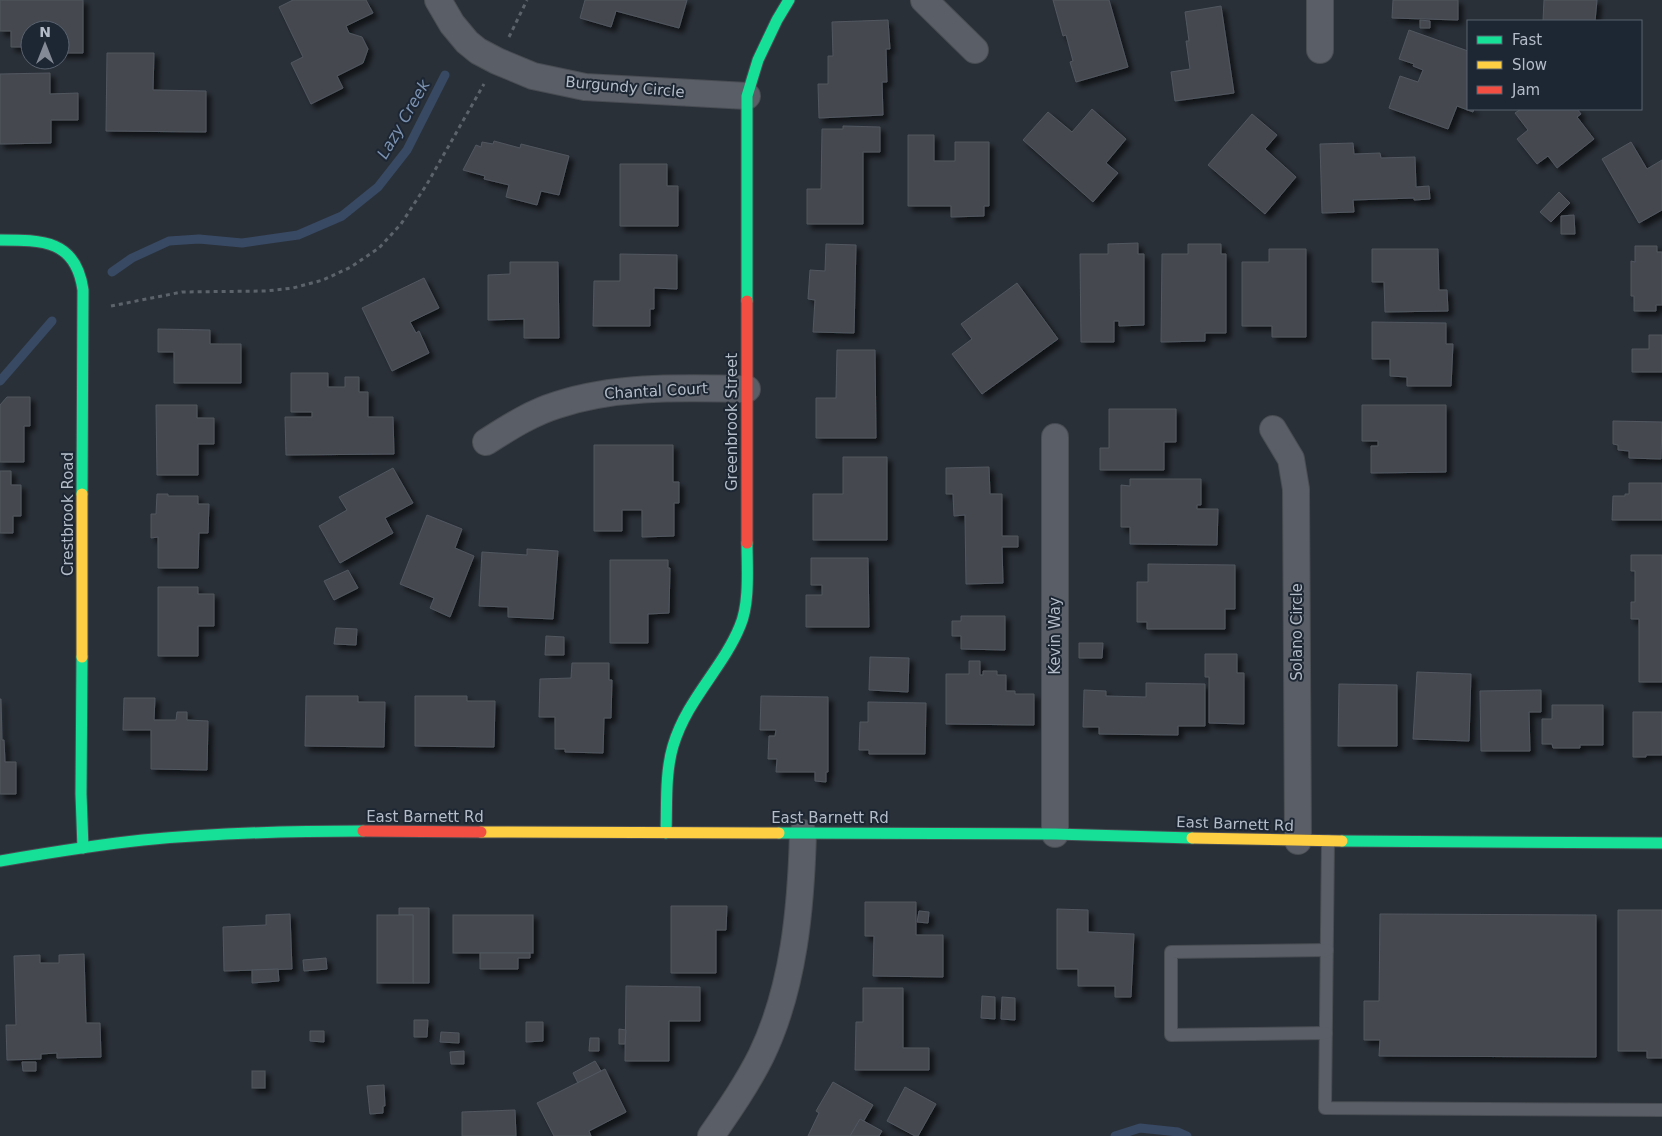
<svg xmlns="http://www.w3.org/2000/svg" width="1662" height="1136" viewBox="0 0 1662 1136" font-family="'DejaVu Sans',sans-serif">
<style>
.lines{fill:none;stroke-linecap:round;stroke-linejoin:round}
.stream{stroke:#384963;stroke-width:9}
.building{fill:#444950;stroke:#52575f;filter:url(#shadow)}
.lane-casing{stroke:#484c53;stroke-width:14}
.street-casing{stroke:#484c53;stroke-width:28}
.fast-casing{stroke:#484c53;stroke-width:13}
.slow-casing{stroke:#484c53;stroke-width:13}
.jam-casing{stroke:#484c53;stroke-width:13}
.path{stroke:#5d636a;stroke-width:3;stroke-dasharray:4 4;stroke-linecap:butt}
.lane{stroke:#5a5e66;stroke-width:12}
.street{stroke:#5a5e66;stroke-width:26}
.fast{stroke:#16e098;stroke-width:11}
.slow{stroke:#ffcf43;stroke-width:11}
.jam{stroke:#f24e42;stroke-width:11}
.labels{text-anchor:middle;stroke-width:4;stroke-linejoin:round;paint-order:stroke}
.street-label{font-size:15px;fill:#b4bcc9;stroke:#1d2633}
.water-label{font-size:16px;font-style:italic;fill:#7c92b1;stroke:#1d2633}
</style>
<defs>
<filter id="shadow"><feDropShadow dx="4.5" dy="4.5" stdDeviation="2.5" flood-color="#0009"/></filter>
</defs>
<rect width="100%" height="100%" fill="#2a3038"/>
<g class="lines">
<!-- stream -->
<g class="stream">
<polyline points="112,272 132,258 169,241 199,239 242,243 298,235 342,216 378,187 407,150 445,75"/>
<polyline points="0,381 52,321"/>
<polyline points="1115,1136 1140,1128 1178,1132 1187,1136"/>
</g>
</g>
<!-- building -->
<g class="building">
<polygon points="0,0 83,0 83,53 60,53 60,30 30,30 30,47 11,47 11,31 0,31"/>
<polygon points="293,0 366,0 373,13 346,26 349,33 362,37 368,49 363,63 337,76 343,88 311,104 291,63 303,57 279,7"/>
<polygon points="585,0 687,0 679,28 616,11 611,27 580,18"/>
<polygon points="1053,0 1109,0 1128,67 1076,82 1070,62 1073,61 1066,35 1063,36"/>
<polygon points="1393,0 1458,0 1458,20 1392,18"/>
<polygon points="1544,0 1597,0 1595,21 1543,21"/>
<polygon points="1221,6 1234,93 1175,101 1171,72 1190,69 1186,41 1189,41 1185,12"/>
<polygon points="888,20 890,49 886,49 887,82 882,82 883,115 819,118 818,84 828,84 828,56 833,56 832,22"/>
<polygon points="1420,20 1430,21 1430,28 1420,28"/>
<polygon points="1409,30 1468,51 1468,109 1474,109 1473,112 1457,106 1448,129 1389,108 1400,76 1418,82 1423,70 1413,66 1414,64 1399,59"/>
<polygon points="107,53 154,53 153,90 206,91 206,132 106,131"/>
<polygon points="50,73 50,94 78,93 78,120 51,120 51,143 0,144 0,74"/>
<polygon points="1092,109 1126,139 1106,163 1118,173 1093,202 1023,140 1048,112 1072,132"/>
<polygon points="1521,109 1577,109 1581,114 1577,117 1594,139 1557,168 1548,156 1537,164 1517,139 1528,130 1515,113"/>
<polygon points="1252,114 1277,135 1265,149 1296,177 1265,214 1208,165"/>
<polygon points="843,126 880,127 880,152 863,152 863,224 807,224 807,189 821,189 822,129 843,129"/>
<polygon points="908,135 934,135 934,161 955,161 955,142 989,142 989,206 984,206 984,216 951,217 951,206 908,206"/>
<polygon points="494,141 520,148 521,144 569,156 559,195 541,191 537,205 506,197 509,185 484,179 485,176 463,170 476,145 481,147 482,142 493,144"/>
<polygon points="1631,142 1647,169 1662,160 1662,210 1639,223 1602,159"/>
<polygon points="1353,143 1354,154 1380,153 1381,158 1415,157 1416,187 1429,186 1430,199 1414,200 1414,198 1353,200 1354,212 1322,213 1320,144"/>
<polygon points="620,164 667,164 667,186 678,186 678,226 620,226"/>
<polygon points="1559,192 1570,203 1551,222 1540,212"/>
<polygon points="1574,215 1575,234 1561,234 1561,216"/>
<polygon points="1138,243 1138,254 1144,254 1144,325 1119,326 1119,321 1114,321 1114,342 1081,342 1080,254 1108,254 1108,244"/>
<polygon points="826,244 856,245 854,333 813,332 815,300 808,299 810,270 825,271"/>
<polygon points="1188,244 1221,244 1221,254 1226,254 1226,333 1205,333 1205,341 1161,342 1162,254 1188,254"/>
<polygon points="1635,246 1657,246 1657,252 1662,252 1662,305 1656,305 1656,311 1634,311 1634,296 1631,296 1631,261 1635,262"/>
<polygon points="1269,249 1306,249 1306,337 1272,337 1272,326 1242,326 1242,262 1269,262"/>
<polygon points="1372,249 1438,249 1439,290 1447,290 1448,311 1385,312 1384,282 1372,282"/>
<polygon points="620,254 677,255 677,289 654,288 654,309 650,309 650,326 593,326 594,281 620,281"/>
<polygon points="510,262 558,262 559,338 524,338 524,319 488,320 488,275 510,274"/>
<polygon points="424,278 439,308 410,322 416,333 419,331 429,353 392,371 362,308"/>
<polygon points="1017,283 1058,339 982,394 952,354 972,339 961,324"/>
<polygon points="1372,322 1446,323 1446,344 1453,344 1451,386 1407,386 1407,377 1390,376 1390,359 1372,359"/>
<polygon points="158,329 210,330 210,344 241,344 241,383 174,383 174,352 158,352"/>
<polygon points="1649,335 1662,335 1662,372 1632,372 1632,349 1649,349"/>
<polygon points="837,350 875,350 876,438 816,438 816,398 836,398"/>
<polygon points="291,373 328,373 328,387 345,387 345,377 359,377 359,392 368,392 368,417 393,417 394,454 286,455 285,417 312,417 312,412 291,412"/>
<polygon points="7,397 30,397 30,426 24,426 24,462 0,462 0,405"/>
<polygon points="156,405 197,405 197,418 214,418 214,444 198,444 198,475 157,475"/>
<polygon points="1362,405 1446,405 1446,472 1371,473 1371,446 1378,446 1378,441 1362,441"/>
<polygon points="1109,409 1176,409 1176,442 1164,442 1164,470 1100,470 1100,448 1109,448"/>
<polygon points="1613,421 1662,422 1661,459 1629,458 1629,451 1618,450 1618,445 1613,444"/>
<polygon points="594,445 673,445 673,482 679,482 679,503 674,503 674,536 642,537 642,510 622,510 622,531 594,531"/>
<polygon points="843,457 887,457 887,540 813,540 813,494 843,494"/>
<polygon points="989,467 990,494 1002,494 1002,536 1018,536 1018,547 1002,547 1003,583 966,584 965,515 954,516 953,494 946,494 946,468"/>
<polygon points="393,468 413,503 385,518 393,533 340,563 319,526 347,510 339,497"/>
<polygon points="0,471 11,471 11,485 21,485 21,516 13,516 13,533 0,533"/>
<polygon points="1130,479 1201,479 1201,505 1197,505 1197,509 1218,509 1217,545 1130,544 1130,527 1121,527 1121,485 1130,486"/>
<polygon points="1629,483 1662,483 1662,520 1612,520 1613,496 1625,496 1625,494 1629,494"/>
<polygon points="157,494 168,494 168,496 198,496 198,504 209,504 208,533 199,533 198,568 158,568 158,537 151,538 151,514 156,514"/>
<polygon points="427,515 462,529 455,548 474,556 450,617 430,608 434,598 400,584"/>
<polygon points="527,549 558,551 553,619 508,617 508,607 479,606 482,552 527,555"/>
<polygon points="1631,555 1662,555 1662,682 1639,682 1639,619 1631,619 1631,602 1635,602 1635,571 1631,571"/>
<polygon points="811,558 868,558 869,627 806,627 806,595 822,595 822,585 811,585"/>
<polygon points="610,560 668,560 668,568 670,568 669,613 648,614 648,643 610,643"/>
<polygon points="1148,564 1235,565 1235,609 1225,609 1225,629 1147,629 1147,622 1137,622 1137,582 1148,582"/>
<polygon points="348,570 358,588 334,600 324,581"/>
<polygon points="158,587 198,587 198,594 214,594 214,626 198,626 198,656 158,656"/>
<polygon points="961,616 1005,616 1005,650 961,649 961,636 952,636 952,621 961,621"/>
<polygon points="336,628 357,629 356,645 334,644"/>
<polygon points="546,636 564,637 564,655 545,655"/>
<polygon points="1079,643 1103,643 1102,658 1079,658"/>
<polygon points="1205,654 1237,654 1237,673 1244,673 1244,724 1209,723 1209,677 1205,677"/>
<polygon points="870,657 909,658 908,692 869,690"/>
<polygon points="969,661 980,661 980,675 983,675 983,671 997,671 997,675 1006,675 1006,691 1015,691 1015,694 1034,694 1034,725 946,724 946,674 969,674"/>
<polygon points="572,663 609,663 609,680 612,680 611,718 604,718 603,753 565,752 565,749 555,749 555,717 539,717 540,679 571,678"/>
<polygon points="1417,672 1471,674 1469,741 1413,739"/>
<polygon points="1146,683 1205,684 1205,726 1178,726 1178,735 1099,734 1099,727 1083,727 1084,690 1106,691 1106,696 1146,697"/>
<polygon points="1339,684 1397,685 1397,746 1338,746"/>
<polygon points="1541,690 1541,712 1529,712 1530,751 1481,751 1480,691"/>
<polygon points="306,696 358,696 358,702 385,702 384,747 305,746"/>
<polygon points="415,696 467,696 467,701 495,701 494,747 415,746"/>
<polygon points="761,696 828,697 828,772 826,772 826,782 815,781 815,772 776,772 777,759 768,759 769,736 775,736 776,730 760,730"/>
<polygon points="124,698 155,698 154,720 176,720 177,712 187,712 187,720 208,721 207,770 151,769 151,730 123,730"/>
<polygon points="0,699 1,699 2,740 4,740 5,762 16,762 16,794 0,794"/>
<polygon points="868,702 926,703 925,754 869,754 869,750 859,750 860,722 868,722"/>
<polygon points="1552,705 1603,705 1603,745 1580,745 1580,748 1553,748 1552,744 1542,744 1542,719 1552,719"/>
<polygon points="1633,712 1662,712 1662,755 1646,755 1646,757 1633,757"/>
<polygon points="865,902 916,902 916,935 943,935 943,977 873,976 874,936 865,936"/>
<polygon points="671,906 727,906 726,930 716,930 716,973 671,973"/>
<polygon points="399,908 429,908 429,983 413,983 413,915 399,915"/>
<polygon points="1057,909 1088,910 1088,932 1134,934 1131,997 1115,997 1115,986 1078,986 1078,969 1057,969"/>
<polygon points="1618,910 1662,910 1662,1058 1647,1058 1647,1051 1618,1051"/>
<polygon points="919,911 929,912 928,923 917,922"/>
<polygon points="290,914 292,969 224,971 223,927 266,925 266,915"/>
<polygon points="1380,914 1596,915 1596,1057 1379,1056 1380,1040 1364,1040 1364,1001 1379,1001"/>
<rect x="377" y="915" width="36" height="68"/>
<rect x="453" y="915" width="80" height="38"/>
<polygon points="480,953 530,953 530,958 518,958 518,969 480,969"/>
<polygon points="84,954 86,1023 100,1023 101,1057 57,1058 57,1053 41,1054 41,1059 7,1060 6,1025 16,1025 14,956 40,955 40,963 59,963 59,955"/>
<polygon points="326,958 327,969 304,971 303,960"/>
<polygon points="278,969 279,981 252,983 252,970"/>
<polygon points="626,986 700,987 700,1021 669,1021 669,1061 625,1061"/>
<polygon points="863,988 903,988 903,1048 929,1048 929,1070 855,1070 856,1022 863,1022"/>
<polygon points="982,996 995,997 995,1019 981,1018"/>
<polygon points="1002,997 1015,998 1015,1020 1001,1019"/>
<polygon points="414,1020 428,1020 427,1037 414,1037"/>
<polygon points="526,1022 543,1022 543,1041 526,1042"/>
<polygon points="619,1029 626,1030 625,1044 619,1044"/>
<polygon points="310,1031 324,1031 324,1042 310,1041"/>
<polygon points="441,1032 459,1033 459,1043 440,1042"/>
<polygon points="590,1038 599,1038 599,1051 589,1051"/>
<polygon points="464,1051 464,1064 451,1064 450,1052"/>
<polygon points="595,1061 601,1071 578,1083 573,1073"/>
<polygon points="22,1062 36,1062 36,1071 23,1071"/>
<polygon points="605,1069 626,1112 589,1131 591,1136 554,1136 537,1103"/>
<rect x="252" y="1071" width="13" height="17"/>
<polygon points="833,1082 873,1105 855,1136 808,1136 819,1113 816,1111"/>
<polygon points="384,1085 385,1106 383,1106 383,1113 370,1114 367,1086"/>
<polygon points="905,1087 936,1104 918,1136 915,1136 887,1121"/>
<polygon points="515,1110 516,1136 462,1136 462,1112"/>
<polygon points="860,1119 882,1131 879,1136 850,1136"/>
</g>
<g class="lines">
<defs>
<g id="lane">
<polyline points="1328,841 1325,1108 1662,1110"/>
<polyline points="1326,1033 1171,1035 1171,952 1327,950"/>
</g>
<g id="street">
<polyline points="438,0 452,24 467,42 478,51 497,61 533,76 585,87 747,96"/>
<polyline points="924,0 975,50"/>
<polyline points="1320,50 1320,0"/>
<polyline points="1273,429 1291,459 1296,489 1298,841"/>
<polyline points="1055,437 1055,834"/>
<path d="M486,442C508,428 531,413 557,405C618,385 683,388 747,389"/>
<path d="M711,1136C729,1110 747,1084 761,1056C794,988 801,907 803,833"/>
</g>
<g id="fast">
<path d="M0,240C43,240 76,240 83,290L82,494"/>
<polyline points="747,301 747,96 758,60 777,20 789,0"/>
<polyline points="82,657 81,794 83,848"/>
<path d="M666,833C667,804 665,773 673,746C687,699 723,668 740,626C750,603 747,567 747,543"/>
<polyline points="779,833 1055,834 1192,838"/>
<polyline points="1342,841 1662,843"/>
<path d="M0,861C47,853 95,845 143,840C216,833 290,831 363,831"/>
</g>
<g id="slow">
<polyline points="82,657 82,494"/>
<polyline points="481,832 779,833"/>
<polyline points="1192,838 1342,841"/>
</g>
<g id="jam">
<polyline points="747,301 747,543"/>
<polyline points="363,831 481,832"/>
</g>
</defs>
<!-- lane casing -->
<use href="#lane" class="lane-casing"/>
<!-- street casing -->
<use href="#street" class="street-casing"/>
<!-- fast casing -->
<use href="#fast" class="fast-casing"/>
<!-- slow casing -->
<use href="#slow" class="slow-casing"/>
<!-- jam casing -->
<use href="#jam" class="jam-casing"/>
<!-- path -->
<g class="path">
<polyline points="509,37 527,0"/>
<polyline points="111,306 182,292 266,291 293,288 323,280 351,267 379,248 401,224 427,184 484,84"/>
</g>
<!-- lane -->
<use href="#lane" class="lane"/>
<!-- street -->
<use href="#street" class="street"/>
<!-- fast -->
<use href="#fast" class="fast"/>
<!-- slow -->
<use href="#slow" class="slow"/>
<!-- jam -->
<use href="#jam" class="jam"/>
</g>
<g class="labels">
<!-- street labels -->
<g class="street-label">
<text transform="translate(625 87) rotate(5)" y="5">Burgundy Circle</text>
<text transform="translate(656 391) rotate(-3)" y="5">Chantal Court</text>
<text transform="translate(732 422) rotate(-90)" y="5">Greenbrook Street</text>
<text transform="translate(68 514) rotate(-90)" y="5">Crestbrook Road</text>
<text transform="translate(1297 632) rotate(-90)" y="5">Solano Circle</text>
<text transform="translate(1055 636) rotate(-90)" y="5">Kevin Way</text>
<text x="425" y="822">East Barnett Rd</text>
<text x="830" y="823">East Barnett Rd</text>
<text transform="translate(1235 824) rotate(2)" y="5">East Barnett Rd</text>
</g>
<!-- water labels -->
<g class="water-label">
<text transform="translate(403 119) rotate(-60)" y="6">Lazy Creek</text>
</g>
</g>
<!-- legend -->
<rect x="1467" y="20" width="175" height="90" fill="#1d2633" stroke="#59626f"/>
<rect x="1477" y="36" width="25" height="8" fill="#16e098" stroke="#59626f"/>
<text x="1512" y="45" font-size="15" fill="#b4bcc9">Fast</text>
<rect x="1477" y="61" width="25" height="8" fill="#ffcf43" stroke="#59626f"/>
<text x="1512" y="70" font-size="15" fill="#b4bcc9">Slow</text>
<rect x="1477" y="86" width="25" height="8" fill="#f24e42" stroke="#59626f"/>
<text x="1512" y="95" font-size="15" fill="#b4bcc9">Jam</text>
<!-- north arrow -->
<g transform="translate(45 45)"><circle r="24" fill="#1d2633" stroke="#59626f"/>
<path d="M0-4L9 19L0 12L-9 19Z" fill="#848b96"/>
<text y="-8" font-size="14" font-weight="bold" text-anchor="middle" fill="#b4bcc9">N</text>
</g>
</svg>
